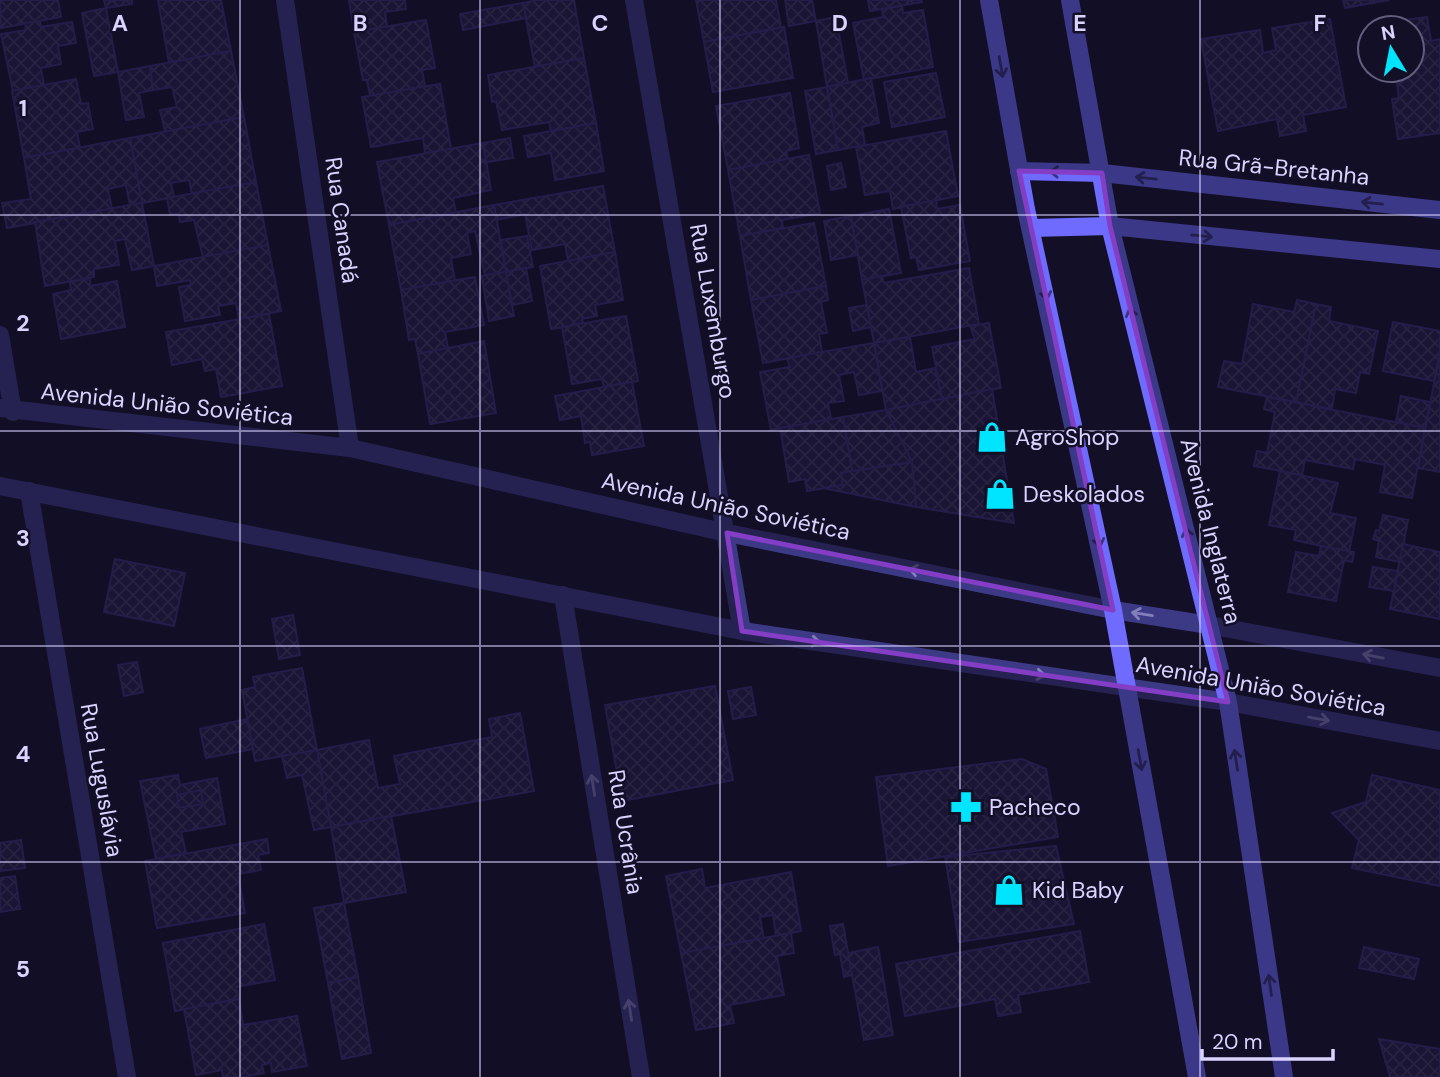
<svg xmlns="http://www.w3.org/2000/svg" width="1440" height="1077" viewBox="0 0 1440 1077" font-family="'DM Sans',sans-serif">
<style>
.building{fill:url(#building-cross-hatch);stroke:#3b2d73;stroke-width:2}
.lines{fill:none;stroke-linecap:round;stroke-linejoin:round}
.street{stroke:#3d3a85;stroke-width:18}
.secondary{stroke:#6f6bff;stroke-width:18}
.oneway{stroke:#38347d}
.oneway2{stroke:#837fbc}
.marked{fill:none;stroke:#843dc5;stroke-width:5;stroke-linejoin:round}
.grid{fill:none;stroke:#d9d4ff;stroke-width:2;stroke-opacity:0.55}
.labels{text-anchor:middle;stroke-width:5;stroke-linejoin:round;paint-order:stroke}
.street-label{font-size:23px;fill:#d9d4ff;stroke:#130f26}
.poi-label{font-size:23px;fill:#d9d4ff;stroke:#130f26;text-anchor:start}
.grid-label{font-size:23px;text-anchor:middle;font-weight:bold;fill:#d9d4ff;stroke:#130f26;stroke-width:5;stroke-linejoin:round;paint-order:stroke}
</style>
<defs>
<pattern id="building-cross-hatch" width="8" height="8" patternUnits="userSpaceOnUse" patternTransform="scale(1.75)"><rect width="8" height="8" fill="#241b47"/><path d="M0 0l8 8M0 8l8-8" fill="none" stroke="#433b63"/></pattern>
</defs>
<rect width="100%" height="100%" fill="#130f26"/>
<!-- building -->
<g class="building">
<polygon points="0,0 58,0 61,17 1,28"/>
<polygon points="104,0 132,0 132,4 106,8"/>
<polygon points="158,0 221,0 231,51 169,63"/>
<polygon points="349,0 405,0 406,9 385,12 387,27 354,32"/>
<polygon points="537,0 574,0 584,58 535,67 523,3"/>
<polygon points="696,0 776,0 781,27 704,42"/>
<polygon points="785,0 812,0 816,21 789,26"/>
<polygon points="868,0 921,0 922,2 870,11"/>
<polygon points="1343,0 1389,0 1345,8"/>
<polygon points="523,3 526,18 463,30 460,14"/>
<polygon points="902,6 903,13 923,10 933,67 864,80 853,23 883,17 882,9"/>
<polygon points="106,8 118,72 94,76 82,13"/>
<polygon points="836,17 848,83 827,87 816,21"/>
<polygon points="1427,17 1431,41 1440,39 1440,133 1398,139 1392,99 1399,98 1395,70 1412,70 1412,28 1379,28 1378,24"/>
<polygon points="1330,19 1346,107 1303,115 1306,131 1280,136 1277,119 1218,131 1201,39 1260,30 1263,53 1276,50 1272,28"/>
<polygon points="426,20 435,68 422,70 425,86 370,96 367,80 363,80 354,32"/>
<polygon points="40,21 41,27 72,22 76,43 58,46 61,64 41,68 44,86 13,91 1,34 26,30 25,23"/>
<polygon points="784,27 793,78 713,92 704,42"/>
<polygon points="231,51 244,117 165,132 160,110 177,107 172,87 153,90 150,66"/>
<polygon points="584,58 596,123 551,131 549,122 502,130 496,101 492,102 488,75"/>
<polygon points="150,66 153,90 139,93 144,117 126,120 118,72"/>
<polygon points="936,73 945,117 892,127 884,82"/>
<polygon points="871,78 879,123 862,127 865,145 838,150 827,87"/>
<polygon points="76,79 81,104 88,103 93,129 77,132 80,148 24,158 12,91"/>
<polygon points="440,84 451,149 425,153 423,138 371,147 362,97"/>
<polygon points="827,87 838,150 816,154 805,91"/>
<polygon points="790,93 799,148 786,151 788,159 728,170 716,106"/>
<polygon points="244,117 256,182 192,194 189,180 171,183 174,197 142,203 130,138"/>
<polygon points="596,123 604,171 555,180 551,153 528,157 524,136"/>
<polygon points="946,131 958,196 893,209 890,191 865,195 856,147"/>
<polygon points="130,138 142,203 130,205 126,185 108,189 112,209 7,228 2,203 31,199 24,158"/>
<polygon points="510,138 513,158 486,162 483,143"/>
<polygon points="483,143 491,190 453,198 456,213 389,225 377,162"/>
<polygon points="809,155 820,213 782,220 783,228 740,236 728,170"/>
<polygon points="841,163 846,187 831,190 827,166"/>
<polygon points="256,182 268,245 203,257 194,220 180,222 179,213 170,215 167,198"/>
<polygon points="603,186 615,252 568,261 565,244 532,250 525,214 496,220 494,205"/>
<polygon points="936,200 937,209 960,205 970,261 919,270 916,257 911,258 901,207"/>
<polygon points="142,203 154,266 132,270 125,239 115,241 119,265 94,269 94,277 45,286 35,222"/>
<polygon points="494,205 506,272 485,275 475,231 467,233 471,254 451,258 455,281 401,290 389,225"/>
<polygon points="889,209 901,273 862,280 851,216"/>
<polygon points="851,216 858,255 831,260 824,221"/>
<polygon points="814,223 826,286 751,300 740,236"/>
<polygon points="527,236 533,267 506,272 501,240"/>
<polygon points="268,245 281,311 239,319 236,303 218,306 220,315 185,321 179,287 191,285 190,280 157,286 154,266"/>
<polygon points="615,252 623,300 595,305 597,316 582,319 583,324 551,329 540,266"/>
<polygon points="526,268 532,301 512,305 506,272"/>
<polygon points="969,268 979,324 874,343 862,280 882,276 884,283"/>
<polygon points="506,272 514,316 489,321 482,276"/>
<polygon points="475,277 484,325 445,332 448,348 418,354 415,339 409,340 401,290"/>
<polygon points="90,278 90,286 117,281 125,327 61,339 53,294 71,290 70,282"/>
<polygon points="826,286 828,300 821,302 827,333 819,334 822,352 763,363 751,300"/>
<polygon points="1297,300 1316,304 1296,402 1218,387 1224,361 1242,364 1253,304 1294,312"/>
<polygon points="1316,304 1331,307 1329,321 1378,331 1369,374 1360,372 1356,393 1335,389 1332,409 1296,402"/>
<polygon points="867,305 871,327 853,331 849,308"/>
<polygon points="269,314 282,386 221,397 216,369 205,371 202,359 172,365 166,332"/>
<polygon points="626,316 638,381 604,387 602,379 572,384 562,327"/>
<polygon points="1393,322 1440,331 1440,352 1434,381 1383,371"/>
<polygon points="989,323 1001,388 942,399 932,347 975,339 970,326"/>
<polygon points="910,337 916,372 935,368 942,399 886,410 874,343"/>
<polygon points="484,341 496,413 430,424 418,354"/>
<polygon points="874,343 882,391 859,395 854,372 839,375 844,401 828,403 831,419 771,430 760,372 790,367 787,358"/>
<polygon points="1440,352 1440,472 1418,468"/>
<polygon points="632,382 644,446 592,455 590,442 585,443 581,416 560,420 555,396"/>
<polygon points="992,389 1014,523 916,507 912,462 886,410"/>
<polygon points="1401,396 1430,402 1425,428 1396,422"/>
<polygon points="1267,397 1425,428 1412,498 1380,492 1385,465 1355,459 1353,469 1305,460 1302,475 1254,466 1257,451 1267,453 1275,412 1264,409"/>
<polygon points="886,410 912,462 852,471 843,417"/>
<polygon points="843,417 852,471 841,473 843,485 807,491 805,479 789,482 780,428"/>
<polygon points="912,462 916,507 823,488 843,485 841,473"/>
<polygon points="1280,471 1338,483 1330,513 1356,518 1349,552 1294,540 1296,530 1269,525"/>
<polygon points="1383,515 1408,520 1400,562 1376,557 1379,541 1373,539 1376,530 1379,531"/>
<polygon points="1403,544 1440,552 1440,619 1390,609"/>
<polygon points="1321,546 1354,552 1352,562 1344,560 1336,601 1288,592 1296,552 1319,556"/>
<polygon points="115,559 185,573 174,626 104,612"/>
<polygon points="1373,567 1398,571 1394,591 1369,587"/>
<polygon points="293,615 300,655 279,659 272,619"/>
<polygon points="137,662 143,692 124,696 118,665"/>
<polygon points="302,668 317,750 255,761 242,690 255,687 253,677"/>
<polygon points="715,686 733,780 622,801 605,705"/>
<polygon points="751,687 756,715 733,719 728,691"/>
<polygon points="520,713 534,791 331,827 317,750 369,740 378,788 400,784 394,756 492,737 489,719"/>
<polygon points="247,719 253,749 206,758 200,729"/>
<polygon points="317,750 331,827 314,830 302,775 287,778 282,756"/>
<polygon points="1022,759 1046,769 1058,837 888,866 876,777"/>
<polygon points="178,775 180,785 217,778 225,824 181,832 186,853 156,859 140,781"/>
<polygon points="1372,775 1440,790 1440,886 1352,868 1359,840 1332,813 1366,802"/>
<polygon points="201,790 203,804 179,808 177,795"/>
<polygon points="391,816 406,892 344,903 331,827"/>
<polygon points="267,839 269,853 258,855 261,870 238,874 245,913 157,928 145,861"/>
<polygon points="21,840 25,868 0,871 0,843"/>
<polygon points="1056,846 1074,924 959,942 945,857"/>
<polygon points="702,869 705,888 791,872 801,931 776,936 773,915 760,917 764,939 681,953 666,876"/>
<polygon points="15,876 20,909 0,912 0,878"/>
<polygon points="344,903 358,977 328,983 314,908"/>
<polygon points="264,924 275,980 236,987 239,999 175,1011 163,943"/>
<polygon points="843,924 852,975 844,977 840,954 835,955 830,926"/>
<polygon points="1080,931 1089,982 1018,995 1021,1012 998,1016 995,999 905,1016 896,964"/>
<polygon points="791,933 794,953 777,956 784,995 730,1005 734,1023 696,1030 681,953"/>
<polygon points="878,947 893,1035 864,1040 848,953"/>
<polygon points="1364,947 1419,959 1414,979 1359,968"/>
<polygon points="358,977 371,1053 342,1059 328,983"/>
<polygon points="239,999 243,1025 297,1016 307,1066 272,1072 271,1063 262,1065 264,1073 244,1077 223,1077 222,1070 196,1075 184,1009"/>
<polygon points="1379,1039 1440,1049 1440,1077 1390,1077"/>
</g>
<g class="lines">
<!-- street -->
<g class="street">
<polyline points="285,0 350,448"/>
<polyline points="634,0 742,631"/>
<polyline points="0,335 13,412"/>
<polyline points="0,408 350,448 727,533 1113,610 1209,625 1440,668"/>
<polyline points="0,486 742,631 1228,702 1440,741"/>
<polyline points="29,491 127,1077"/>
<polyline points="563,595 641,1077"/>
</g>
<!-- secondary -->
<g class="secondary">
<polyline points="989,0 1026,209 1113,610 1197,1077"/>
<polyline points="1070,0 1110,226 1228,702 1284,1077"/>
<polyline points="1019,171 1102,173 1440,210"/>
<polyline points="1031,228 1110,226 1440,259"/>
</g>
</g>
<!-- one-way arrows -->
<defs><path id="oneway-shaft" d="M-6 0H5M1.5-3L5.5 0L1.5 3" fill="none" stroke-width="1.6" stroke-linecap="round" stroke-linejoin="round" transform="scale(1.75)"/></defs>
<g class="oneway">
<use href="#oneway-shaft" transform="translate(1001 67) rotate(80)"/>
<use href="#oneway-shaft" transform="translate(1060 172) rotate(-178)"/>
<use href="#oneway-shaft" transform="translate(1146 178) rotate(-174)"/>
<use href="#oneway-shaft" transform="translate(1372 203) rotate(-174)"/>
<use href="#oneway-shaft" transform="translate(1202 236) rotate(6)"/>
<use href="#oneway-shaft" transform="translate(1045 290) rotate(78)"/>
<use href="#oneway-shaft" transform="translate(1132 318) rotate(-104)"/>
<use href="#oneway-shaft" transform="translate(1098 537) rotate(78)"/>
<use href="#oneway-shaft" transform="translate(1188 538) rotate(-104)"/>
<use href="#oneway-shaft" transform="translate(1140 760) rotate(80)"/>
<use href="#oneway-shaft" transform="translate(1236 760) rotate(-99)"/>
<use href="#oneway-shaft" transform="translate(1270 985) rotate(-98)"/>
</g>
<g class="oneway2">
<use href="#oneway-shaft" transform="translate(919 571) rotate(-169)"/>
<use href="#oneway-shaft" transform="translate(1142 614) rotate(-171)"/>
<use href="#oneway-shaft" transform="translate(810 641) rotate(8)"/>
<use href="#oneway-shaft" transform="translate(1373 656) rotate(-169)"/>
<use href="#oneway-shaft" transform="translate(1035 674) rotate(8)"/>
<use href="#oneway-shaft" transform="translate(1319 719) rotate(10)"/>
<use href="#oneway-shaft" transform="translate(593 785) rotate(-99)"/>
<use href="#oneway-shaft" transform="translate(630 1010) rotate(-99)"/>
</g>
<!-- marked area -->
<path d="M0 0H1440V1077H0ZM1019,171L1102,173L1110,226L1228,702L742,631L727,533L1113,610Z" fill="#130f26" fill-opacity=".55" fill-rule="evenodd"/>
<path class="marked" d="M1019,171L1102,173L1110,226L1228,702L742,631L727,533L1113,610Z"/>
<!-- grid -->
<path class="grid" d="M240,0V1077M480,0V1077M720,0V1077M960,0V1077M1200,0V1077M0,215H1440M0,431H1440M0,646H1440M0,862H1440"/>
<!-- icons -->
<defs>
<symbol id="shop-bare" viewBox="-9 -9 18 18"><path d="M-5-2.5h2.3a2.7 3.5 0 0 1 5.4 0H5L5.5 6h-11ZM-1.5-2.5h3a1.5 2.3 0 0 0-3 0Z" fill="#00e5ff" stroke="#130f26" stroke-width="2.5" paint-order="stroke"/></symbol>
<symbol id="pharmacy-bare" viewBox="-9 -9 18 18"><path d="M-2-6h4v4h4v4h-4v4h-4v-4h-4v-4h4Z" fill="#00e5ff" stroke="#130f26" stroke-width="2.5" paint-order="stroke"/></symbol>
</defs>
<g fill-rule="evenodd">
<use href="#shop-bare" x="970" y="415" width="44" height="44"/>
<use href="#shop-bare" x="978" y="472" width="44" height="44"/>
<use href="#pharmacy-bare" x="944" y="785" width="44" height="44"/>
<use href="#shop-bare" x="987" y="868" width="44" height="44"/>
</g>
<g class="labels">
<!-- street labels -->
<g class="street-label">
<text transform="translate(1274 167) rotate(6)" y="8">Rua Grã-Bretanha</text>
<text transform="translate(342 220) rotate(82)" y="8">Rua Canadá</text>
<text transform="translate(713 311) rotate(80)" y="8">Rua Luxemburgo</text>
<text transform="translate(167 404) rotate(6)" y="8">Avenida União Soviética</text>
<text transform="translate(726 506) rotate(12)" y="8">Avenida União Soviética</text>
<text transform="translate(1211 531) rotate(76)" y="8">Avenida Inglaterra</text>
<text transform="translate(1261 686) rotate(10)" y="8">Avenida União Soviética</text>
<text transform="translate(102 780) rotate(80)" y="8">Rua Luguslávia</text>
<text transform="translate(626 832) rotate(81)" y="8">Rua Ucrânia</text>
</g>
<!-- poi labels -->
<g class="poi-label">
<text x="1015" y="445">AgroShop</text>
<text x="1023" y="502">Deskolados</text>
<text x="989" y="815">Pacheco</text>
<text x="1032" y="898">Kid Baby</text>
</g>
</g>
<g class="grid-label">
<text x="120" y="31">A</text>
<text x="360" y="31">B</text>
<text x="600" y="31">C</text>
<text x="840" y="31">D</text>
<text x="1080" y="31">E</text>
<text x="1320" y="31">F</text>
<text x="23" y="116">1</text>
<text x="23" y="331">2</text>
<text x="23" y="546">3</text>
<text x="23" y="762">4</text>
<text x="23" y="977">5</text>
</g>
<!-- north arrow -->
<g transform="translate(1391 49) rotate(350)"><circle r="33" fill="#130f26" stroke="#625e7d" stroke-width="2"/>
<path d="M0-5L12 26L0 18L-12 26Z" fill="#00e5ff"/>
<text y="-10" font-size="19" font-weight="bold" text-anchor="middle" fill="#d9d4ff">N</text>
</g>
<!-- scale -->
<path d="M1202 1049v10h131v-10" fill="none" stroke="#d9d4ff" stroke-width="3.5"/>
<text x="1212" y="1049" font-size="21" fill="#d9d4ff" stroke="#130f26" stroke-width="5" paint-order="stroke">20 m</text>
</svg>
